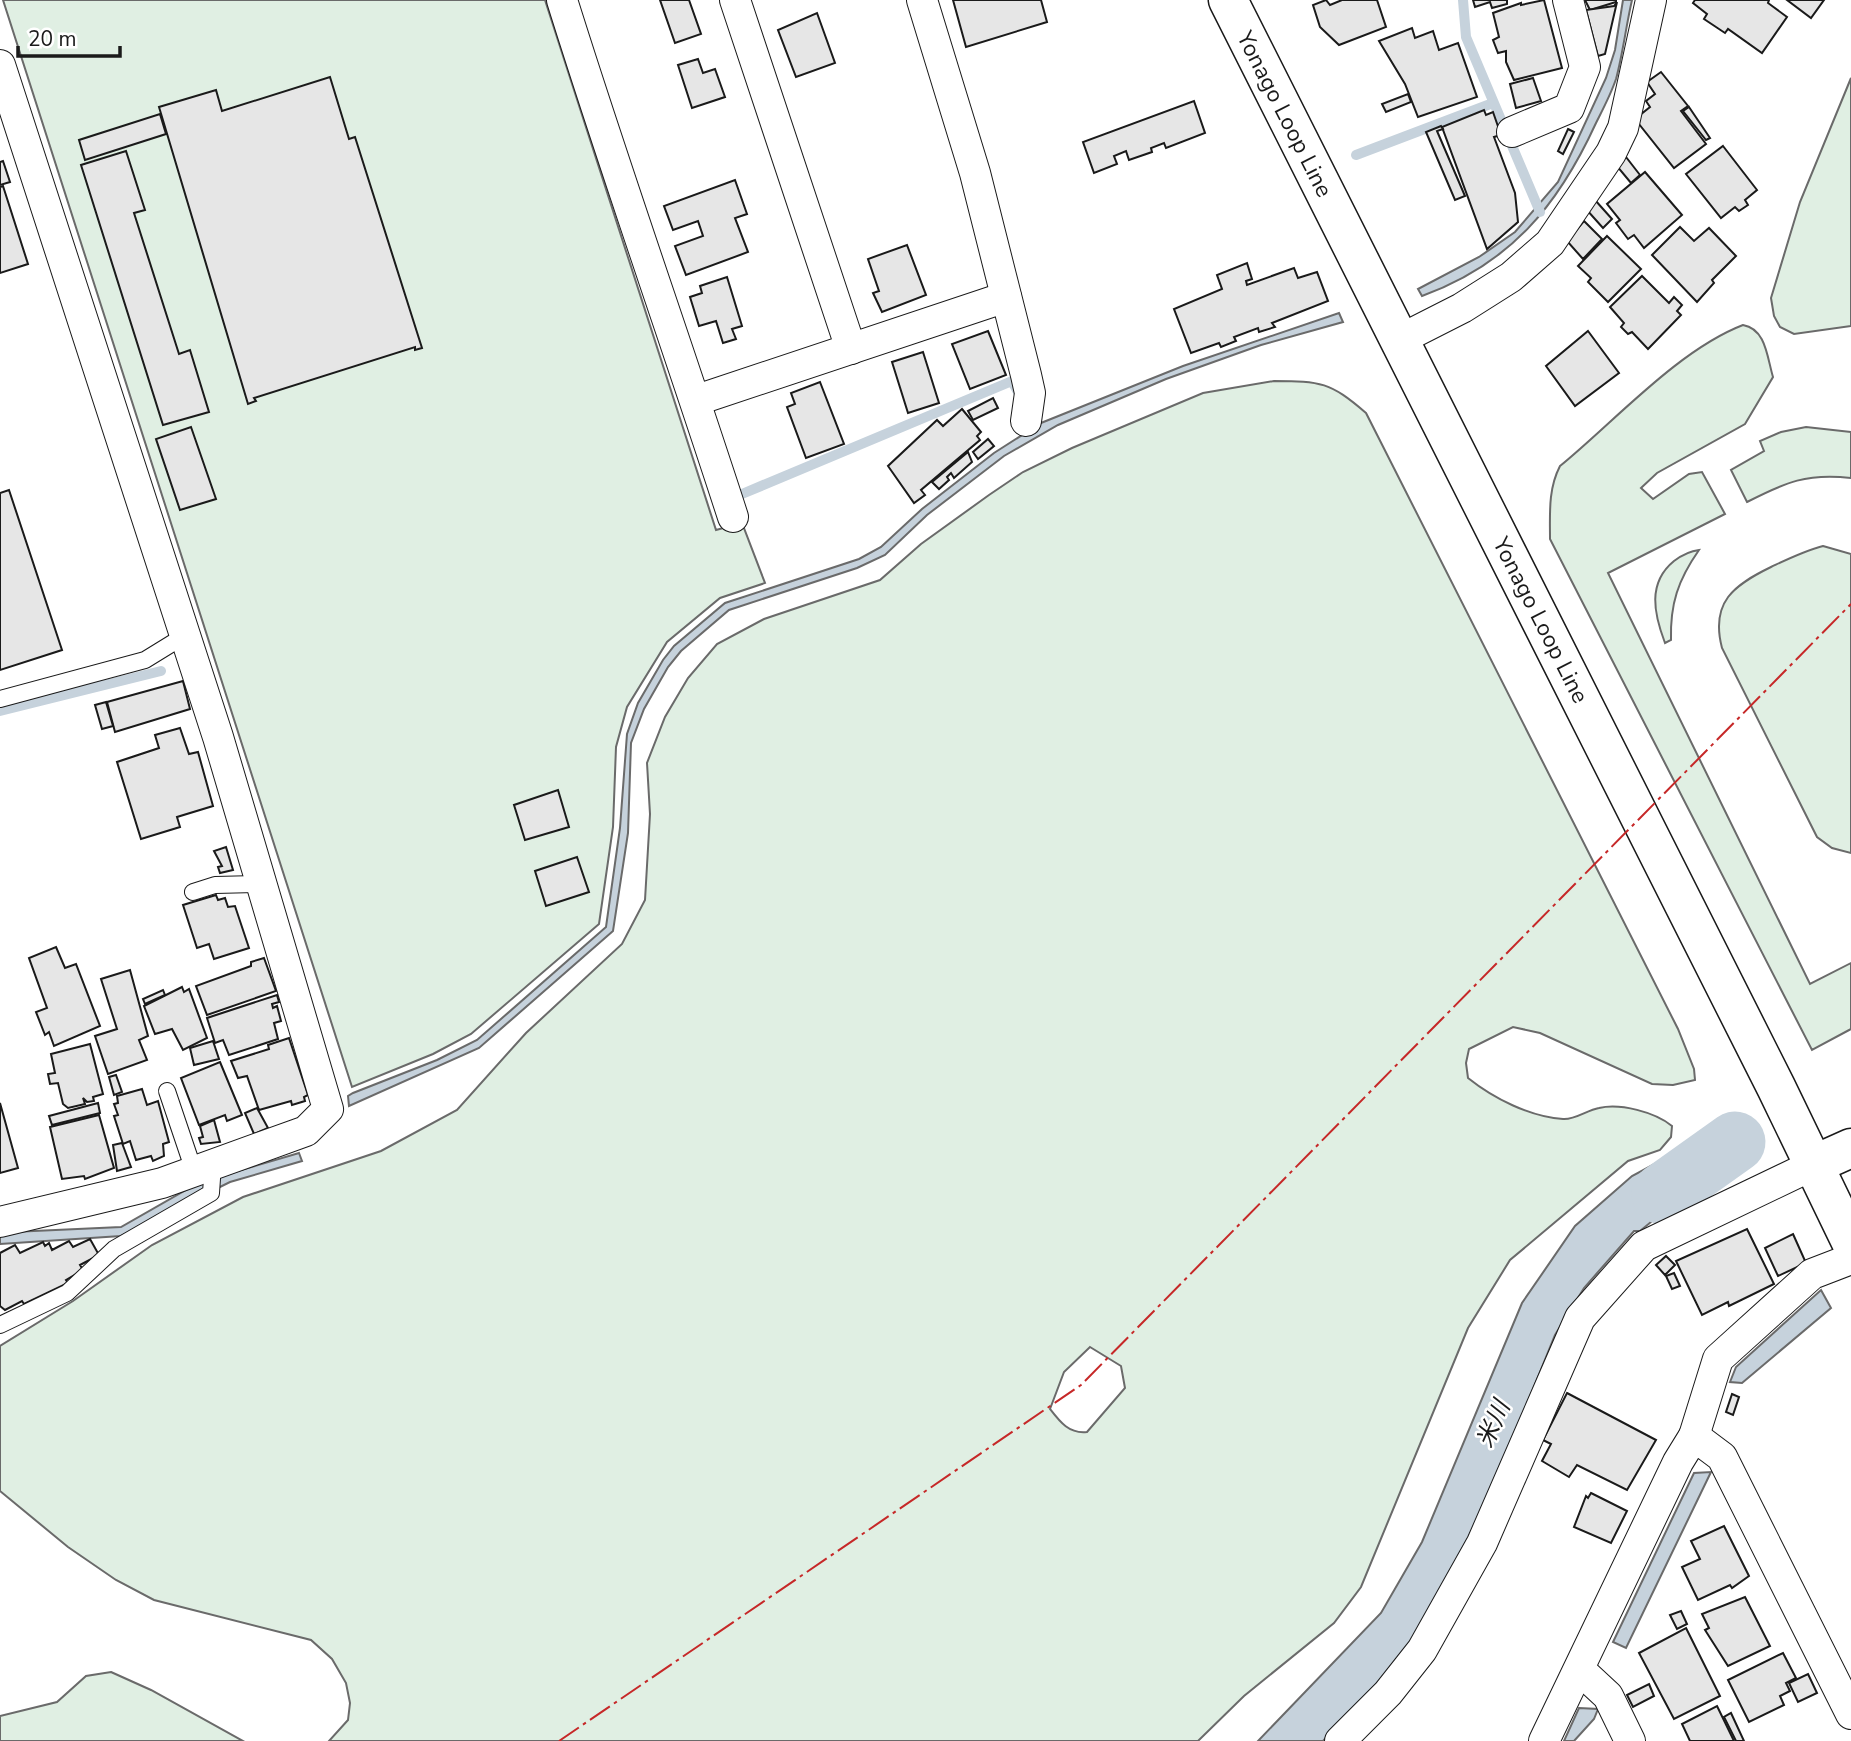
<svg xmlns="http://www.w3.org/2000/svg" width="1851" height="1741" viewBox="0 0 1851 1741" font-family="'Nunito Sans','Noto Sans JP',sans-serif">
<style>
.green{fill:#e0efe3;stroke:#6a6a6a;stroke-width:2;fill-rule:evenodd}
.water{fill:#c6d2dc;stroke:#6a6a6a;stroke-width:2}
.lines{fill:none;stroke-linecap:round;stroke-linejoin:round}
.stream{stroke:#c6d2dc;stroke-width:10}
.river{stroke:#c6d2dc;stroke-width:61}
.building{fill:#e6e6e6;stroke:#1a1a1a;stroke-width:2}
.service-casing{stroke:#1a1a1a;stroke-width:18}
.minor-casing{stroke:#1a1a1a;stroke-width:32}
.tertiary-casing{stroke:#1a1a1a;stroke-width:41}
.secondary-casing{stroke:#1a1a1a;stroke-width:41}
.service{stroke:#fff;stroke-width:16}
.minor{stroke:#fff;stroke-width:30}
.tertiary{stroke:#fff;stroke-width:38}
.secondary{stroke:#fff;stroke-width:38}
.power{stroke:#c62828;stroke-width:2;stroke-dasharray:24 5 3.5 5;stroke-linecap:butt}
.labels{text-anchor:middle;stroke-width:5;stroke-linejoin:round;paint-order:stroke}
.street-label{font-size:23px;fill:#1a1a1a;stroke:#fff}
.water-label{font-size:24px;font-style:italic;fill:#1a1a1a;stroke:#fff}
</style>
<rect width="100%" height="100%" fill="#fff"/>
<!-- green -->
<g class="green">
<polygon points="3,0 545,0 716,530 742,523 765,583 720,598 667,642 627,707 616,747 613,827 599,924 471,1034 433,1054 352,1087"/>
<polygon points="1851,78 1851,326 1794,334 1780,327 1774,316 1771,298 1800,202"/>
<path d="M1743,325C1766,329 1767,357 1773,377L1745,424L1657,473L1641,488L1653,499L1689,474L1702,472L1725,514L1608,573L1810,984L1851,963V1029L1812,1050L1550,539C1550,514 1548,489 1560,466C1614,422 1678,350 1743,325Z"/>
<path d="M1274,381C1321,381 1330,382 1366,413L1678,1029L1694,1069L1695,1080L1673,1085L1652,1084L1540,1033L1513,1027L1469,1049L1466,1063L1468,1078C1493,1098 1530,1117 1563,1119C1575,1120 1587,1110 1599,1108C1620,1103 1655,1112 1672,1126L1671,1137L1660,1150L1628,1161L1510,1260L1468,1328L1361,1587L1334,1623L1244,1696L1198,1741H329L348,1720L350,1703L346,1683L332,1659L311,1640L154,1600L116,1580L68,1547L0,1491V1346L73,1301L152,1245L243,1197L381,1151L457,1110L526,1033L622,944L645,900L650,814L647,763L665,717L688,678L717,644L764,619L880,580L921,544L989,495L1023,472L1072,448L1203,393ZM1090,1347L1121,1366L1125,1388L1087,1432C1069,1434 1060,1422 1050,1409L1064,1372Z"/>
<path d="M1806,427L1851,432V478C1807,473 1786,482 1747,502L1731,470L1764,451L1760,441L1781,432Z"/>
<path d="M1823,546L1851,554V853L1832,848L1817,837L1722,648C1710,602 1734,585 1771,567C1788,559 1804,551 1823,546Z"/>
<path d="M1699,550C1678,580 1670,604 1671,640L1665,643C1654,614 1647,583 1674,561C1682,555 1690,551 1699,550Z"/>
<polygon points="111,1672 151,1690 243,1741 0,1741 0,1716 57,1702 86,1676"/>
</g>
<!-- water -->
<g class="water">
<path d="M1623,0H1632C1626,26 1623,53 1616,79C1611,94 1603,109 1596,123C1558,206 1510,264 1422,296L1418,289L1479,257L1515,232L1558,182L1606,78L1615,50Z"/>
<polygon points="1339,313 1343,322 1261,345 1166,379 1058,425 1004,456 927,515 885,555 857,568 729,610 681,651 668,667 644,709 631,743 628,833 613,931 479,1048 349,1106 348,1096 353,1093 437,1060 477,1040 606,927 620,828 627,734 638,703 663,660 674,646 725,603 859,559 881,547 922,509 994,453 1041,423 1183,366"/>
<polygon points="1725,1126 1737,1168 1649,1217 1651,1222 1640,1231 1634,1231 1584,1288 1555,1335 1490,1496 1410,1648 1323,1741 1258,1741 1381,1613 1422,1542 1522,1303 1575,1226 1632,1176"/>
<polygon points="299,1153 302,1161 230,1182 121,1236 0,1244 0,1234 12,1232 121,1227 200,1182"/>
<polygon points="1821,1290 1831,1308 1742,1383 1730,1382 1736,1367"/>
<polygon points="1711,1472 1626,1648 1613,1642 1694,1473"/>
<polygon points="1579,1708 1598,1709 1594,1719 1574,1741 1564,1741"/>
</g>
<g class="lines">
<!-- stream -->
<g class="stream">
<polyline points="1463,0 1466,37 1540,212"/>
<polyline points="1356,155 1493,103"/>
<polyline points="742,494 1012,381 1018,392"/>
<polyline points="0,711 161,671"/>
</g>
<!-- river -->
<polyline class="river" points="1662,1194 1735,1142"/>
</g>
<!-- building -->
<g class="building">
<polygon points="660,0 689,0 701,34 675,43"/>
<polygon points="953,0 1041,0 1047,22 966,47"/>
<polygon points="1326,0 1330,5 1342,0 1377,0 1386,27 1339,45 1320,27 1313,5"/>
<polygon points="1473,0 1507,0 1507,4 1492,8 1490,2 1475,7"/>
<polygon points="1544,0 1562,68 1514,80 1506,62 1506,51 1498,53 1493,40 1499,37 1493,13 1521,3 1521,5"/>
<polygon points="1585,0 1616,0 1616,2 1590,10"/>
<polygon points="1695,0 1769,0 1768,3 1787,17 1762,53 1728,29 1725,33 1704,19 1707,14 1693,3"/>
<polygon points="1787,0 1824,0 1811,18"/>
<polygon points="1617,2 1605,54 1598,56 1586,10 1614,6"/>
<polygon points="817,13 835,63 796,77 778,30"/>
<polygon points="1412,28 1415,38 1433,31 1439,50 1458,43 1477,97 1418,117 1405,84 1379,41"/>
<polygon points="698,59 703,73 715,69 725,97 692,108 678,65"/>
<polygon points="1661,72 1688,106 1681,111 1706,144 1674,168 1635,119 1650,107 1646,101 1655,94 1647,82"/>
<polygon points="330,77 349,139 355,137 422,348 415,350 415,347 254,398 256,401 248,404 159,107 216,90 222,111"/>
<polygon points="1533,78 1541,101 1516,108 1510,84"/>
<polygon points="1408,94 1411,102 1386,112 1382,104"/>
<polygon points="1194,101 1205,133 1166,148 1164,143 1151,148 1152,152 1129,160 1126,151 1114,156 1117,164 1094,173 1083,142"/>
<polygon points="1689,107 1710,138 1706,140 1683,111"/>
<polygon points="1484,110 1486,115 1493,112 1501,135 1494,137 1515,193 1518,222 1487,249 1442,127"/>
<polygon points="160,114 166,134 85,160 79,140"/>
<polygon points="1441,126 1443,129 1437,131 1465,196 1455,200 1426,132"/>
<polygon points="1568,129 1574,132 1563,154 1558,151"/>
<polygon points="1723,146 1757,190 1745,200 1748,205 1739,211 1735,207 1721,218 1686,174"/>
<polygon points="126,151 145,210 134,213 179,354 190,350 209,412 163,425 81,165"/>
<polygon points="1626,157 1640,175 1631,183 1616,165"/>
<polygon points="3,161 10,182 0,185 0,162"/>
<polygon points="1645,172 1682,215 1644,248 1634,235 1628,239 1616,223 1620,220 1607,204"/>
<polygon points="735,180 747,214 735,218 748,252 686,275 675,246 703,236 698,221 673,230 664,206"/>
<polygon points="3,186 28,264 0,273 0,187"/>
<polygon points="1595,200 1612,219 1603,228 1586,209"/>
<polygon points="1584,221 1602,239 1583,259 1567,241"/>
<polygon points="1680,227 1694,241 1709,228 1736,256 1712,280 1714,283 1697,302 1652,255"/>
<polygon points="1607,236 1641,269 1608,302 1588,282 1591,278 1578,266"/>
<polygon points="907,245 926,295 882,312 873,293 879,291 868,259"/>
<polygon points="1247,263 1252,279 1246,281 1247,285 1294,268 1298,278 1317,272 1328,301 1272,323 1275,327 1259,332 1258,328 1234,337 1236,341 1221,347 1219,343 1191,353 1174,309 1222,289 1217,275"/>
<polygon points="1642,276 1669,303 1674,297 1682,305 1677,311 1681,315 1648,349 1632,332 1628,334 1621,327 1624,323 1610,307"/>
<polygon points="727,277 742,326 732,329 736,339 723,343 716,321 699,326 690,297 702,293 700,286"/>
<polygon points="988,331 1006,375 970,389 952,344"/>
<polygon points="1588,331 1619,373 1575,406 1546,366"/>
<polygon points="923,352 939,403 908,413 892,362"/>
<polygon points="820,382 844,444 806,458 787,407 795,404 791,393"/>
<polygon points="993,398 998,408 973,420 968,411"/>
<polygon points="962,409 981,432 977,436 980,440 921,490 925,495 914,503 888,466 937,420 943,426"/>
<polygon points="191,427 216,499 180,510 156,439"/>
<polygon points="988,439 994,446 978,459 973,452"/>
<polygon points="968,452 972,462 954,478 951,473 947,477 949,480 939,489 932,482"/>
<polygon points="9,490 62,650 0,670 0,493"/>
<polygon points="183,681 190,709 115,732 107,702"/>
<polygon points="106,702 113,726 102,729 95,705"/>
<polygon points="180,728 189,754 198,752 213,806 177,817 180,827 141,839 117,762 159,748 155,735"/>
<polygon points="558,790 569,827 525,840 514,805"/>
<polygon points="226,847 233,870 220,873 218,867 222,866 214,851"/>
<polygon points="577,857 589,892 546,906 535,871"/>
<polygon points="216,895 218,900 225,898 228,907 235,906 249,948 214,959 209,944 197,948 183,905"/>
<polygon points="56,947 65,968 76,964 100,1026 54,1046 49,1032 45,1035 36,1012 47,1008 29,958"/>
<polygon points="264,958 276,991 207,1015 196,986 251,966 251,962"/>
<polygon points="130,970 148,1036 139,1040 147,1060 108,1074 95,1036 117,1029 101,979"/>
<polygon points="182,987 184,992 189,989 207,1038 183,1050 172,1029 155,1034 144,1006"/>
<polygon points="163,990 165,995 145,1004 143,999"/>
<polygon points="277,995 279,1002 272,1004 273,1008 277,1006 281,1021 274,1023 278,1039 229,1055 223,1040 215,1043 207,1018"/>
<polygon points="289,1038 308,1095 304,1097 305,1101 292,1105 291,1101 259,1110 247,1076 238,1078 231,1061 269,1049 268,1045"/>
<polygon points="213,1041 219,1059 194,1065 190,1048"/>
<polygon points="90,1044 103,1094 93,1097 94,1101 87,1102 83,1098 85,1104 68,1108 63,1104 58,1083 50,1084 48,1074 55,1073 51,1054"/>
<polygon points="220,1062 242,1115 227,1121 225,1115 199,1125 181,1078"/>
<polygon points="116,1075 122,1092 114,1095 109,1077"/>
<polygon points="142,1089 147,1105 158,1101 169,1142 163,1144 164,1156 153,1161 151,1156 136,1160 130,1141 123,1144 114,1116 118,1115 114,1104 118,1103 117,1096"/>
<polygon points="0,1103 18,1168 0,1173"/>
<polygon points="98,1103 100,1113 52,1125 49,1116"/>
<polygon points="257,1108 268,1128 254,1134 245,1113"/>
<polygon points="99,1115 114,1168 85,1179 84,1176 62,1179 50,1127"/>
<polygon points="214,1120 220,1142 201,1144 199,1138 203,1137 200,1126"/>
<polygon points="122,1143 131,1167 117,1171 113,1145"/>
<polygon points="1747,1229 1774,1284 1729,1306 1728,1302 1702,1315 1676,1261"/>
<polygon points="1793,1234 1806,1263 1778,1276 1765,1248"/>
<polygon points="90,1239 99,1255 80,1265 83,1270 66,1280 68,1283 24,1304 22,1301 5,1310 0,1306 0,1253 15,1245 20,1253 43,1242 45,1246 49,1243 52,1250 69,1241 73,1247"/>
<polygon points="1666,1256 1675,1265 1665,1275 1656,1265"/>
<polygon points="1674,1273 1680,1286 1672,1289 1666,1276"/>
<polygon points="1567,1393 1656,1440 1627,1490 1577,1465 1569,1477 1542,1461 1551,1444 1543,1440"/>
<polygon points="1732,1394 1739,1397 1733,1415 1726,1412"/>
<polygon points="1591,1493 1627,1511 1611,1543 1574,1527 1586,1496 1588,1498"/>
<polygon points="1724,1526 1749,1576 1732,1588 1730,1585 1698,1600 1682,1567 1700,1559 1691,1541"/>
<polygon points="1745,1597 1770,1646 1728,1666 1705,1630 1709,1628 1702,1614"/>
<polygon points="1681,1611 1687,1624 1677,1629 1670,1615"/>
<polygon points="1686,1628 1720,1696 1674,1719 1639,1653"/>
<polygon points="1783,1653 1796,1678 1786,1683 1790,1691 1780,1696 1784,1705 1749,1722 1728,1680"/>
<polygon points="1808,1674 1817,1693 1798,1702 1789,1683"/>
<polygon points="1649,1684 1654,1696 1633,1707 1627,1695"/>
<polygon points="1717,1706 1734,1741 1690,1741 1682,1724"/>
<polygon points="1731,1713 1744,1741 1736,1741 1724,1717"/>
</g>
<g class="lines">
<defs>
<g id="service">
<polyline points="0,699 145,660 184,636"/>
<polyline points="193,892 215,885 261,884"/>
<polyline points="167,1091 194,1171"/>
<polyline points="0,1325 67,1293 114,1249 211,1193 213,1164"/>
</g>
<g id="minor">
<path d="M562,0C616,173 677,344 733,517"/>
<polyline points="735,0 851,349"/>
<polyline points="922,0 975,173 1026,375 1030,393 1026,421"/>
<polyline points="0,65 218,737 328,1109 306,1131 162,1183 0,1222"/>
<polyline points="1512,132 1569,108 1585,67 1568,0"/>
<polyline points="1399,340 1462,308 1511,277 1550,243 1611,153 1623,128 1651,0"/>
<polyline points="697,400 1006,297"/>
<polyline points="1694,1436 1718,1359 1812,1274 1851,1259"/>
<polyline points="1580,1670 1608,1696 1630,1741"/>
<polyline points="1340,1741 1388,1693 1422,1650 1482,1543 1580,1318 1644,1246 1813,1165"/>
<polyline points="1544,1741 1678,1462 1694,1436 1722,1457 1851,1714"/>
</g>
<polyline id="tertiary" points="1813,1165 1851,1148"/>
<polyline id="secondary" points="1228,0 1776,1087 1851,1242"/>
</defs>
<!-- service casing -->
<use href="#service" class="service-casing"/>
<!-- minor casing -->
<use href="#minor" class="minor-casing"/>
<!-- tertiary casing -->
<use href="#tertiary" class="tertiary-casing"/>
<!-- secondary casing -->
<use href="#secondary" class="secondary-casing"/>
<!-- service -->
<use href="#service" class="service"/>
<!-- minor -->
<use href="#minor" class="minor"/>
<!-- tertiary -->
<use href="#tertiary" class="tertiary"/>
<!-- secondary -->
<use href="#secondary" class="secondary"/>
<!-- power -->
<polyline class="power" points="559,1741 1081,1385 1851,604"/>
</g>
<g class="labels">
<!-- street labels -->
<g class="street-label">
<text transform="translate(1285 114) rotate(63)" y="8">Yonago Loop Line</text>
<text transform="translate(1541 620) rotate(63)" y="8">Yonago Loop Line</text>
</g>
<!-- water labels -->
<g class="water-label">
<text transform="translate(1493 1424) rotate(-66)" y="8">米川</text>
</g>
</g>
<!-- scale -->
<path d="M18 46v10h102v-10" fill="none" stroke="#1a1a1a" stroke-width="3.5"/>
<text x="28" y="46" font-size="21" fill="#1a1a1a" stroke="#ffffff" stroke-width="5" paint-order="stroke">20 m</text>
</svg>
